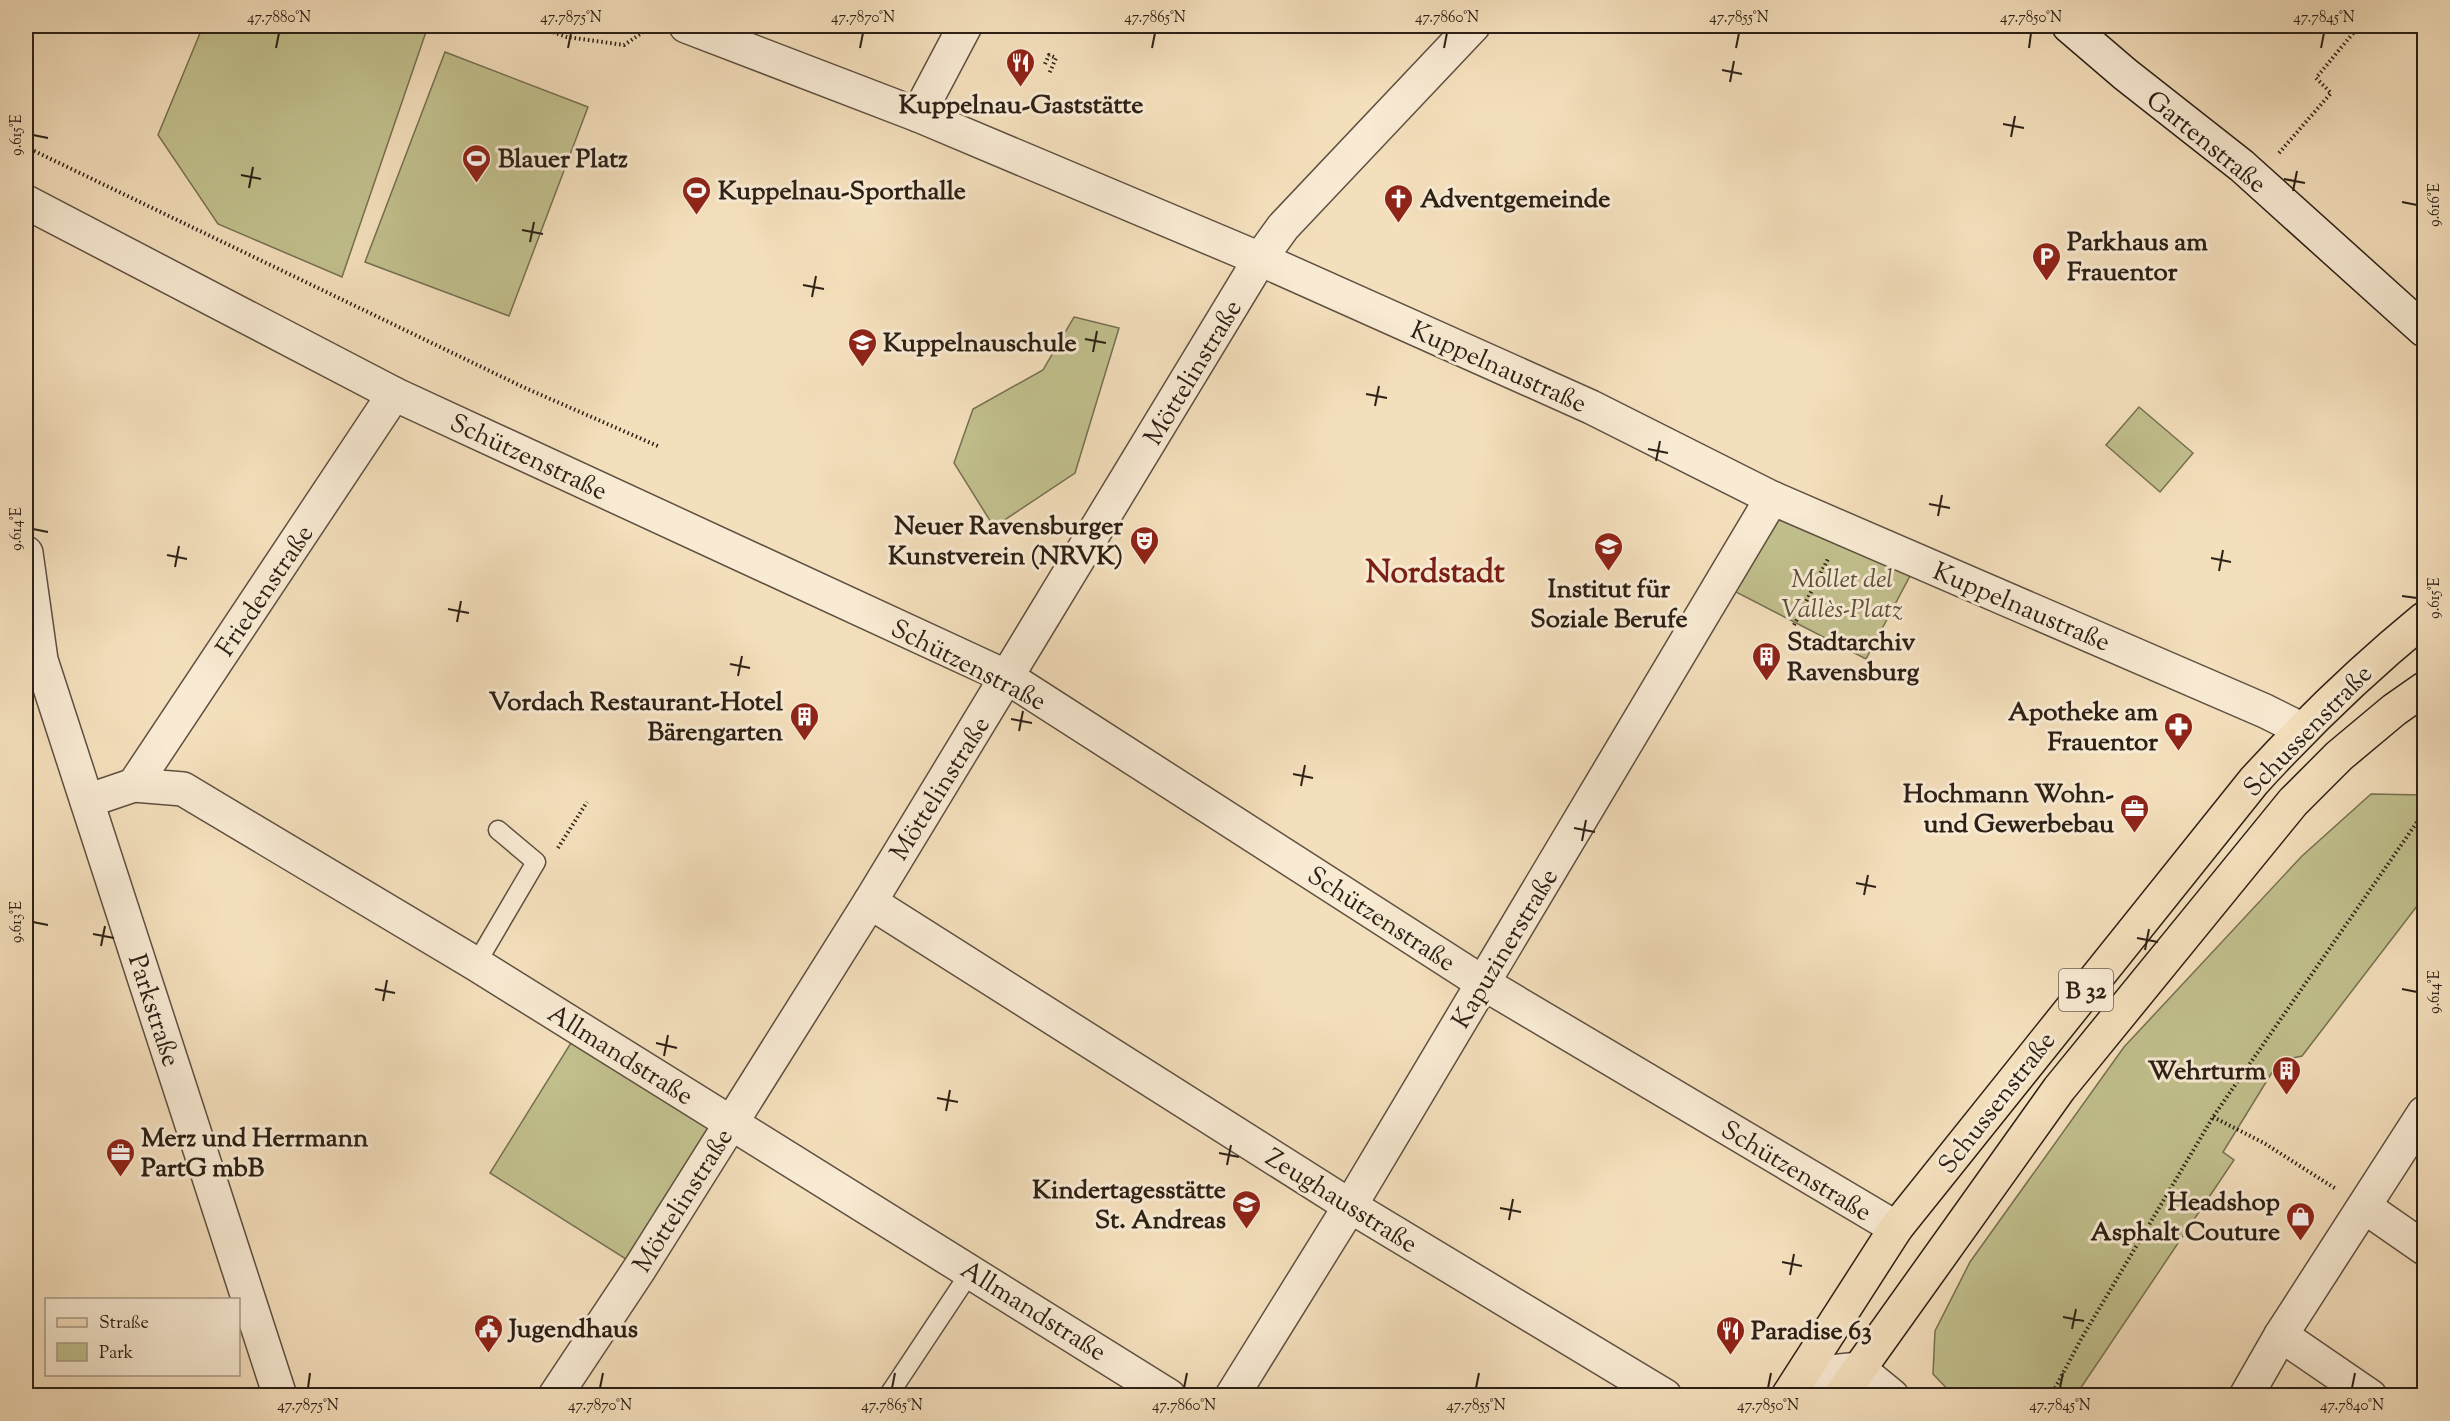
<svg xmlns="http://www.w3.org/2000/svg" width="2450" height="1421" viewBox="0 0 2450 1421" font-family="'Sorts Mill Goudy',serif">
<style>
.green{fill:#c1c08d;stroke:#767052;stroke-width:1.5}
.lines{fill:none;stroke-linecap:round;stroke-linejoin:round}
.lane-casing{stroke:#5e5040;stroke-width:21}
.street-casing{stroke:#5e5040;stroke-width:36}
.secondary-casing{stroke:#2c2016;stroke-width:36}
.primary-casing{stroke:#2c2016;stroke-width:36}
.path{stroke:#2c2016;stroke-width:4;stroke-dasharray:1.5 3;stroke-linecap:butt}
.lane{stroke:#f8ead3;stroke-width:18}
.street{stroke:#f8ead3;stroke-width:33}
.secondary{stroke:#f8ead3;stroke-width:33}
.primary{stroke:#f4dfbc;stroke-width:33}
.ticks{fill:none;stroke:#2c2016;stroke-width:2}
.labels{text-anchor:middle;stroke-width:6;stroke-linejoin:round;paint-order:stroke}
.shield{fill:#f8ead3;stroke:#695d4f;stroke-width:1.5}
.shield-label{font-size:24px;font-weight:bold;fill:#2c2016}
.poi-label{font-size:26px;font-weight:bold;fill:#2c2016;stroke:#f8ead3;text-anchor:start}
.street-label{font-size:26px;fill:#2c2016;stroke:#f8ead3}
.park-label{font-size:26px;font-style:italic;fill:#59503a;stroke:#f8ead3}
.district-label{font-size:32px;font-weight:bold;fill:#7a1f14;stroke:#f8ead3}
.neatline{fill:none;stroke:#2c2016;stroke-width:2}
.ticks-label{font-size:15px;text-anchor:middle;fill:#2c2016}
</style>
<rect width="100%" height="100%" fill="#f4dfbc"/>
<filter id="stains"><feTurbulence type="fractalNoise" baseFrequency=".00333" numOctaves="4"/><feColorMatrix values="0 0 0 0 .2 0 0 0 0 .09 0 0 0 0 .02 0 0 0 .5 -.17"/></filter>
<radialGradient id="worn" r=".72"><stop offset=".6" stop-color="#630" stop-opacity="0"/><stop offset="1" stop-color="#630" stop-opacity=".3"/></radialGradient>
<!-- green -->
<g class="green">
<polygon points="203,26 428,26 342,277 218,224 158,135"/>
<polygon points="445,52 588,107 509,316 365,262"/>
<polygon points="1074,317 1119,328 1075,473 994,527 954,463 973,409 1043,370"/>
<polygon points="2139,407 2193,453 2160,492 2106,445"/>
<polygon points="1779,509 1911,574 1866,659 1732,590"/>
<polygon points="2371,794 2424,795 2424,897 2302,1056 2279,1061 2223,1152 2234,1160 2076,1395 1953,1395 1933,1374 1935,1331 1970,1262 2124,1047 2302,856"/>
<polygon points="579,1030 729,1124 640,1268 490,1173"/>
</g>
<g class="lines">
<defs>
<g id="lane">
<polyline points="476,964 536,862 498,830"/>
<polyline points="888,1396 971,1271"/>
</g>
<g id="street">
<polyline points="686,26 918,115 1260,259 1591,407 1772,498 2265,711 2301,729"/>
<polyline points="918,115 965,26"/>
<polyline points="26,202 394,394 1007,677 1483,983 1896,1228"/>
<polyline points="26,553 41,660 280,1396"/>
<polyline points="134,785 394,394"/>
<polyline points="87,801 134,785 183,789 476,964 1169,1396"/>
<polyline points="870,902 1350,1206 1665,1396"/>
<polyline points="2365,1207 2424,1248"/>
<polyline points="2281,1335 2370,1396"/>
<polyline points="1802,1375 1859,1369 1892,1396"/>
<polyline points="555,1396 640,1268 870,902 1260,259 1283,227 1473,26"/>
<polyline points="1232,1396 1350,1206 1772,498"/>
<polyline points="2246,1396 2281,1335 2424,1113"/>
</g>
<polyline id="secondary" points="2069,26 2125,74 2242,166 2424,330"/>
<g id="primary">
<path d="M1788,1396L1896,1228L2254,781C2307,723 2363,669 2424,619"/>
<polyline points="1840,1396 2059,1089 2293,802 2339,756 2394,710 2424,689"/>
</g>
</defs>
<!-- lane casing -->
<use href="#lane" class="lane-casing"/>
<!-- street casing -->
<use href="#street" class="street-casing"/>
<!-- secondary casing -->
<use href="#secondary" class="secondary-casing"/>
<!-- primary casing -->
<use href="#primary" class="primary-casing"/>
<!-- path -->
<g class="path">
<polyline points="536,26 567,37 624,45 652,26"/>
<polyline points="2395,26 2424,35"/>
<polyline points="1045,64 1049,55 1056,58 1049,74"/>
<polyline points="26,147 523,387 660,447"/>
<polyline points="2279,153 2331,93 2316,78 2359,26"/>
<polyline points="1794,625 1828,559"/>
<polyline points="558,848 587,802"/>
<polyline points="2213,1117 2264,1143 2336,1189"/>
<polyline points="2051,1396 2080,1341 2213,1117 2424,812"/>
</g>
<!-- lane -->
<use href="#lane" class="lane"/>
<!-- street -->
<use href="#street" class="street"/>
<!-- secondary -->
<use href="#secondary" class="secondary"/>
<!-- primary -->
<use href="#primary" class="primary"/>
</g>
<!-- ticks -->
<path class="ticks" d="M276,48L279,33M568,48L571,33M860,48L863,33M1152,48L1155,33M1444,48L1447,33M1736,48L1739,33M2029,48L2031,33M2321,48L2324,33M1722,70L1742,74M1730,82L1734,61M2003,124L2024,128M33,135L48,138M2011,137L2015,116M241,175L261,179M2284,179L2305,183M249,188L253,167M2293,191L2297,171M2402,202L2417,205M522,230L543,234M530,242L534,222M803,285L824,289M812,297L816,276M1085,339L1106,343M1093,352L1097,331M1366,394L1387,398M1375,406L1379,386M1648,449L1668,453M1656,461L1660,441M1929,504L1950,508M1938,516L1942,495M33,529L48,532M167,555L187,559M2211,558L2231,562M175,567L179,546M2219,571L2223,550M2402,596L2417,598M448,609L469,613M457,622L461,601M730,664L750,668M738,676L742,656M1011,719L1032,723M1019,731L1023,711M1293,774L1313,778M1301,786L1305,765M1574,828L1595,832M1582,841L1586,820M1856,883L1876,887M1864,895L1868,875M33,922L48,925M93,934L114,938M2137,938L2158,942M101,946L105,926M2145,950L2149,929M375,989L395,993M2402,989L2417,992M383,1001L387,980M656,1043L677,1048M664,1056L668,1035M937,1098L958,1102M946,1111L950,1090M1219,1153L1239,1157M1227,1165L1231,1145M1500,1208L1521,1212M1509,1220L1513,1199M1782,1262L1802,1266M1790,1275L1794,1254M2063,1317L2084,1321M2072,1329L2076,1309M308,1388L310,1373M600,1388L603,1373M892,1388L895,1373M1184,1388L1187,1373M1476,1388L1479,1373M1768,1388L1771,1373M2060,1388L2063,1373M2352,1388L2355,1373"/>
<!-- icons -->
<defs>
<symbol id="restaurant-pin" viewBox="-11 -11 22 30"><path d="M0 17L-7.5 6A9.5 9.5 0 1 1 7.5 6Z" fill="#8f2418" stroke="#f8ead3"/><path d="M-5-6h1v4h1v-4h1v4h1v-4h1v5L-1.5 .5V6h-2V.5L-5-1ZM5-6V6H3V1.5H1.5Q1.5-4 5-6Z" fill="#fff"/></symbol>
<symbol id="stadium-pin" viewBox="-11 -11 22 30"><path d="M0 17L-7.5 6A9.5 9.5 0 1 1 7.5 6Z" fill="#8f2418" stroke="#f8ead3"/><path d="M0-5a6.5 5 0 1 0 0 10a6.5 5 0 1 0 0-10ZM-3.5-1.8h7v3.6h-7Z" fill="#fff"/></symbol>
<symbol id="church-pin" viewBox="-11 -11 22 30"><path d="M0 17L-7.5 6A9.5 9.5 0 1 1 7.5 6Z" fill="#8f2418" stroke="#f8ead3"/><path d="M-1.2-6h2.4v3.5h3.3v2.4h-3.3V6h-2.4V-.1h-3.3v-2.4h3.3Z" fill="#fff"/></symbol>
<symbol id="parking-pin" viewBox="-11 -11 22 30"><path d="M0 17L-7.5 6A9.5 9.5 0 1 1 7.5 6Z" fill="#8f2418" stroke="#f8ead3"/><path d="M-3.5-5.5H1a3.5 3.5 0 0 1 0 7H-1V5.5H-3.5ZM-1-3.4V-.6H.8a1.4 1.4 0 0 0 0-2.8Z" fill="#fff"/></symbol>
<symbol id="school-pin" viewBox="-11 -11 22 30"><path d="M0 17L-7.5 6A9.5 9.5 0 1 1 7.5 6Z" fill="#8f2418" stroke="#f8ead3"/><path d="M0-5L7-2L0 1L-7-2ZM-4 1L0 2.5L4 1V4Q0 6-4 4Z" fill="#fff"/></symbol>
<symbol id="theatre-pin" viewBox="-11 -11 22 30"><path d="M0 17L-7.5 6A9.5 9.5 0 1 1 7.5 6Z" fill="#8f2418" stroke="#f8ead3"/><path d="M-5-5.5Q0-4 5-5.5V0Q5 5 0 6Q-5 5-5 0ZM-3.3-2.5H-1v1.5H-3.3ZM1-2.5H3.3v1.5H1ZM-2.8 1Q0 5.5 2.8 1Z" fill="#fff"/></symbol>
<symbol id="building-pin" viewBox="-11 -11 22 30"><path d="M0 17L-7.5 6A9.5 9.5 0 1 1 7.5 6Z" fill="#8f2418" stroke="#f8ead3"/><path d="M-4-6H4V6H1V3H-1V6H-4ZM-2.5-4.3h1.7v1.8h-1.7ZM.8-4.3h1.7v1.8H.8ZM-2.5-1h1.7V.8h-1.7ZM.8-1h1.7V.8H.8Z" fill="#fff"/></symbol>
<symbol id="pharmacy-pin" viewBox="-11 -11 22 30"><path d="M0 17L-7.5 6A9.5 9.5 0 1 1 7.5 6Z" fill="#8f2418" stroke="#f8ead3"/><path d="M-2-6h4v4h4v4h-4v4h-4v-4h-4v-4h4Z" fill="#fff"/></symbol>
<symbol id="office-pin" viewBox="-11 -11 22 30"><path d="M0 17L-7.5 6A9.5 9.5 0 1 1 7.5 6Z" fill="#8f2418" stroke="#f8ead3"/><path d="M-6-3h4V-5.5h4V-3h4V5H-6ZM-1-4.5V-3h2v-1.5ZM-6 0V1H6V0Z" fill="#fff"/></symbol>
<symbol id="shop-pin" viewBox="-11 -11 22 30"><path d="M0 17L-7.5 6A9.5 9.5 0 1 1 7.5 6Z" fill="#8f2418" stroke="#f8ead3"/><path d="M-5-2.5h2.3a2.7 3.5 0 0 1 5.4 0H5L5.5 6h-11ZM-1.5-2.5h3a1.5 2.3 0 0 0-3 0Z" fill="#fff"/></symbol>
<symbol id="civic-pin" viewBox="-11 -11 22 30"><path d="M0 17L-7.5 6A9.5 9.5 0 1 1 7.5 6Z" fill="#8f2418" stroke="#f8ead3"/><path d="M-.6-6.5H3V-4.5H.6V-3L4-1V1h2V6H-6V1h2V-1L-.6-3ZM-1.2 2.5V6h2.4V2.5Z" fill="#fff"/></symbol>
</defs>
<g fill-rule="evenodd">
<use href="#restaurant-pin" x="1004" y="46" width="33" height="45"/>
<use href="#stadium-pin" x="460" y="142" width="33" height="45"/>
<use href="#stadium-pin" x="680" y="174" width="33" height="45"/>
<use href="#church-pin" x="1382" y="182" width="33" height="45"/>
<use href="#parking-pin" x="2030" y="240" width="33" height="45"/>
<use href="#school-pin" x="846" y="326" width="33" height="45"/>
<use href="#theatre-pin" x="1128" y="524" width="33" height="45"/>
<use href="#school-pin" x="1592" y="530" width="33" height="45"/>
<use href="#building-pin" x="1750" y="640" width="33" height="45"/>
<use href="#building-pin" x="788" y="700" width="33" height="45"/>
<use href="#pharmacy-pin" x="2162" y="710" width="33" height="45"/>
<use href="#office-pin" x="2118" y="792" width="33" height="45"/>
<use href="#building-pin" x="2270" y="1054" width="33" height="45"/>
<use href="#office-pin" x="104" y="1136" width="33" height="45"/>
<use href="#school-pin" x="1230" y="1188" width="33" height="45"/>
<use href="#shop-pin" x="2284" y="1200" width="33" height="45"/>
<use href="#civic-pin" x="472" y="1312" width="33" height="45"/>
<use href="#restaurant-pin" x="1714" y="1314" width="33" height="45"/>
</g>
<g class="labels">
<!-- shield labels -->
<rect class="shield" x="2059" y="969" width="54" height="42" rx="4.5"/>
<g class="shield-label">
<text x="2086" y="998">B 32</text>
</g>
<!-- poi labels -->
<g class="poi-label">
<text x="1021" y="113" text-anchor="middle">Kuppelnau-Gaststätte</text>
<text x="498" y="167">Blauer Platz</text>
<text x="718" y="199">Kuppelnau-Sporthalle</text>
<text x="1420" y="207">Adventgemeinde</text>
<text x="2067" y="250">Parkhaus am<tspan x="2067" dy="30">Frauentor</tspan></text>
<text x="883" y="351">Kuppelnauschule</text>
<text x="1123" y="534" text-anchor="end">Neuer Ravensburger<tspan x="1123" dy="30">Kunstverein (NRVK)</tspan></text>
<text x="1609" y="597" text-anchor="middle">Institut für<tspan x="1609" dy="30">Soziale Berufe</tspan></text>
<text x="1787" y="650">Stadtarchiv<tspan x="1787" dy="30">Ravensburg</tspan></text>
<text x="783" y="710" text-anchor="end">Vordach Restaurant-Hotel<tspan x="783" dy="30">Bärengarten</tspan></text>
<text x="2158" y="720" text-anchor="end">Apotheke am<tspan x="2158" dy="30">Frauentor</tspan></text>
<text x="2114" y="802" text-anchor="end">Hochmann Wohn-<tspan x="2114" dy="30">und Gewerbebau</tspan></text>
<text x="2266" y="1079" text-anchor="end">Wehrturm</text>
<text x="141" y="1146">Merz und Herrmann<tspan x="141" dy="30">PartG mbB</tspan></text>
<text x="1226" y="1198" text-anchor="end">Kindertagesstätte<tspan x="1226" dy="30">St. Andreas</tspan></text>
<text x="2280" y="1210" text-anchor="end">Headshop<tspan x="2280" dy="30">Asphalt Couture</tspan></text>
<text x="509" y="1337">Jugendhaus</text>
<text x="1751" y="1339">Paradise 63</text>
</g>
<!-- street labels -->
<g class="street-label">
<text transform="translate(2207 141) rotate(39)" y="9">Gartenstraße</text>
<text transform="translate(1499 366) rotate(24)" y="9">Kuppelnaustraße</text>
<text transform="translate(1192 372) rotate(-59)" y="9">Möttelinstraße</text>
<text transform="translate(529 456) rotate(25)" y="9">Schützenstraße</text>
<text transform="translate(264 590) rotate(-56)" y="9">Friedenstraße</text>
<text transform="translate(2022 606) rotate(23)" y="9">Kuppelnaustraße</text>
<text transform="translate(969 664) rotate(27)" y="9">Schützenstraße</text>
<text transform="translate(2307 730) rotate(-46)" y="9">Schussenstraße</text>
<text transform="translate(939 788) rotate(-58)" y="9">Möttelinstraße</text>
<text transform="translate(1382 918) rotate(33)" y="9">Schützenstraße</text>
<text transform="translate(1504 948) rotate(-59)" y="9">Kapuzinerstraße</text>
<text transform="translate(155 1010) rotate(72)" y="9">Parkstraße</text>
<text transform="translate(621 1054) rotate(32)" y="9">Allmandstraße</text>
<text transform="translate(1996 1102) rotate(-52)" y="9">Schussenstraße</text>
<text transform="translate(1797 1170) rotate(31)" y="9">Schützenstraße</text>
<text transform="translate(682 1200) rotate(-58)" y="9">Möttelinstraße</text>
<text transform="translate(1342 1200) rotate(32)" y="9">Zeughausstraße</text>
<text transform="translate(1034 1310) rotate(32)" y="9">Allmandstraße</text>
</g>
<!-- park labels -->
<g class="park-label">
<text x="1842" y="587">Mollet del<tspan x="1842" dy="30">Vallès-Platz</tspan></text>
</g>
<!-- district labels -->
<g class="district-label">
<text x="1435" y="582">Nordstadt</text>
</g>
</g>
<!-- margin -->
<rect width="2450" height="1421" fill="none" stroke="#f4dfbc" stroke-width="66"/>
<!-- legend -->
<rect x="45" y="1298" width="195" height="78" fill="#f8ead3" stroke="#a69987" stroke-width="1.5"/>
<rect x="57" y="1318" width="30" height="9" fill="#f4dfbc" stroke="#a69987" stroke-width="1.5"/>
<text x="99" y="1328" font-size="18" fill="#2c2016">Straße</text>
<rect x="57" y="1343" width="30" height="18" fill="#c1c08d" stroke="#a69987" stroke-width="1.5"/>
<text x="99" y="1358" font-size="18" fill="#2c2016">Park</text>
<rect x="33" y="33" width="2384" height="1355" class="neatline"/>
<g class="ticks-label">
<text x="279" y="22">47.7880°N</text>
<text x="571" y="22">47.7875°N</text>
<text x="863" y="22">47.7870°N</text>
<text x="1155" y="22">47.7865°N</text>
<text x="1447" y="22">47.7860°N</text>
<text x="1739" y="22">47.7855°N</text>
<text x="2031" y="22">47.7850°N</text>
<text x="2324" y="22">47.7845°N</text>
<text transform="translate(16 135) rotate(-90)" y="5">9.615°E</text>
<text transform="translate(2434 205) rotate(-90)" y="5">9.616°E</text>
<text transform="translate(16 529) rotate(-90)" y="5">9.614°E</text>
<text transform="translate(2434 598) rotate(-90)" y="5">9.615°E</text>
<text transform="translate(16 922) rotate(-90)" y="5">9.613°E</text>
<text transform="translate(2434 992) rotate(-90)" y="5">9.614°E</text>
<text x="308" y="1410">47.7875°N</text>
<text x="600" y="1410">47.7870°N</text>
<text x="892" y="1410">47.7865°N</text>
<text x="1184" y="1410">47.7860°N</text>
<text x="1476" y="1410">47.7855°N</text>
<text x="1768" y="1410">47.7850°N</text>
<text x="2060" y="1410">47.7845°N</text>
<text x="2352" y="1410">47.7840°N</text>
</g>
<rect width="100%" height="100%" filter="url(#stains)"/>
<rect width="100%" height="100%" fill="url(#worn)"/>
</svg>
